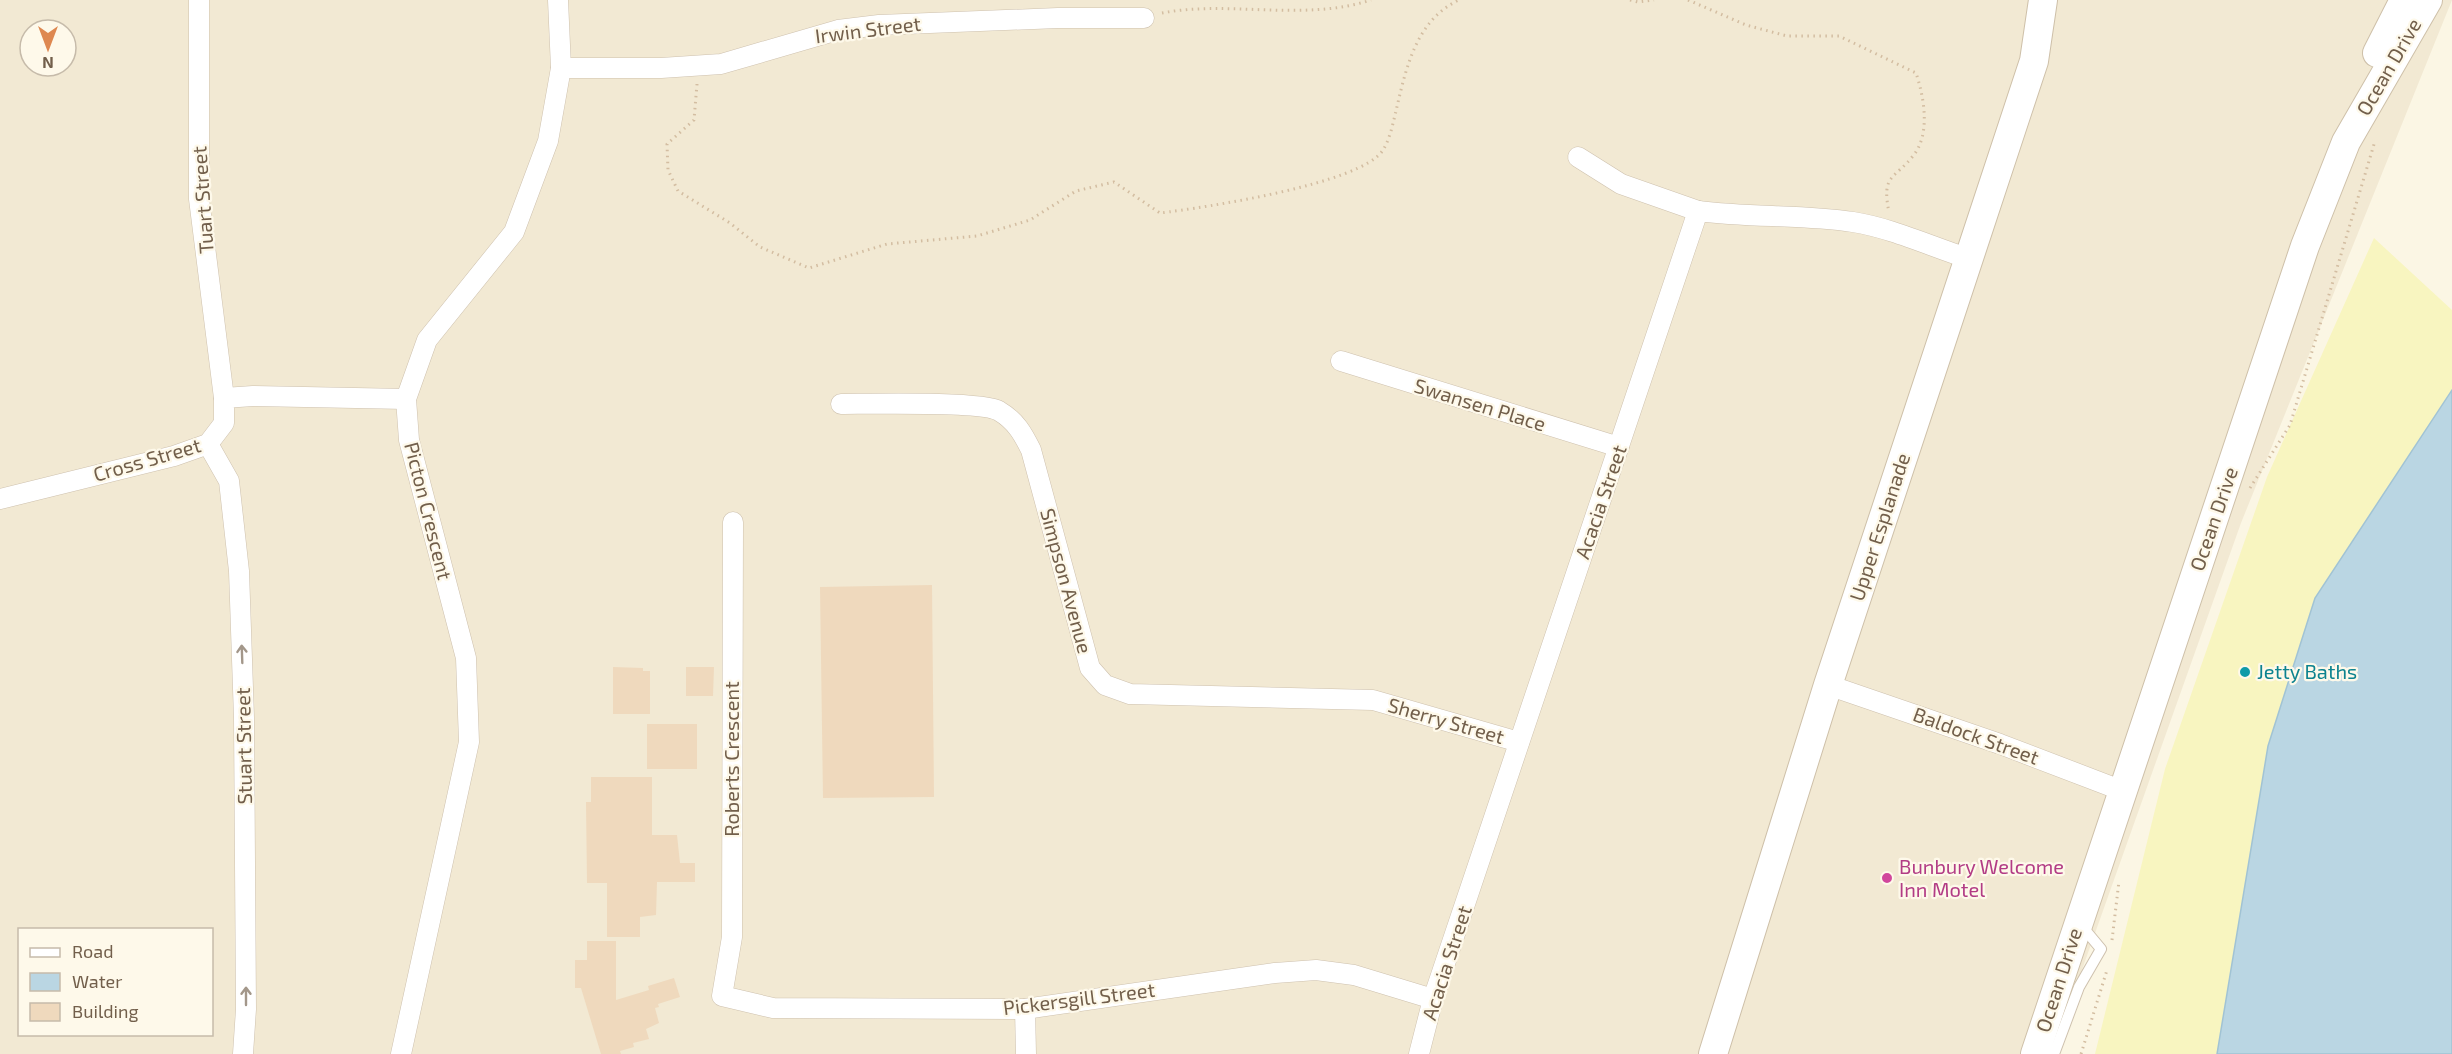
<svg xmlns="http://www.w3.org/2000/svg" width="2452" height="1054" viewBox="0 0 2452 1054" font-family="'Exo 2',sans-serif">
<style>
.residential{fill:#f2e9d3;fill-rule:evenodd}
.sand{fill:#f8f5c0}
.water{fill:#bad6e3;stroke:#a1c3d4;stroke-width:1.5}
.building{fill:#efd9bd}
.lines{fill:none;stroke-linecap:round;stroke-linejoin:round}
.lane-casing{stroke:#cec1ae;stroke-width:12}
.street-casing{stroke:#cec1ae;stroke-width:21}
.secondary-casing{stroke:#cec0a9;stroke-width:30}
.path{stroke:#d3bda1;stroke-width:3;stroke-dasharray:1.5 4.5;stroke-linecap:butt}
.lane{stroke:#fff;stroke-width:10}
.street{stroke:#fff;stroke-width:20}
.secondary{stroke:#fff;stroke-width:28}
.oneway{stroke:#a3978a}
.culture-dot{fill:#0f9aa8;stroke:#fef9ea;stroke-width:2}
.hotel-dot{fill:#d1479c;stroke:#fef9ea;stroke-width:2}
.labels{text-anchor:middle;stroke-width:4.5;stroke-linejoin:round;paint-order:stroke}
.street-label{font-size:20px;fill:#725f4b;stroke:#fef9ea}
.culture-label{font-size:20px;fill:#0d838f;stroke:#fef9ea;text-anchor:start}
.hotel-label{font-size:20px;fill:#b23c85;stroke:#fef9ea;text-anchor:start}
</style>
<rect width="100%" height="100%" fill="#fbf6e4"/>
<!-- residential -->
<path class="residential" d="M0,0H2452L2241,523L2052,1054H0ZM30,30H66V66H30ZM20,930H212V1034H20Z"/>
<!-- sand -->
<polygon class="sand" points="2374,238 2452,310 2452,390 2315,598 2268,746 2217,1054 2095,1054 2165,769 2267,477"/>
<!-- water -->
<polygon class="water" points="2452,390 2452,1054 2217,1054 2268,746 2315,598"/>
<!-- building -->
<g class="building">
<polygon points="932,585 934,797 823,798 820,587"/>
<polygon points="613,667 643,668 643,671 650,671 650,714 613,714"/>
<polygon points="686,667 714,667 713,696 686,696"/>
<rect x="647" y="724" width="50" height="45"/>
<polygon points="591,777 652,777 652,835 677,835 680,863 695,863 695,882 657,882 656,915 640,917 640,937 607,937 607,883 587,883 586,802 591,802"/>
<polygon points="587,941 616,941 616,1000 649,990 648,986 674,978 680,997 658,1004 659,1007 655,1008 659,1023 646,1029 649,1039 633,1043 634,1047 620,1051 621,1054 601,1054 581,988 575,988 575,960 587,960"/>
</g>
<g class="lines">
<defs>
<polyline id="lane" points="2054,1054 2079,987 2101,949 2081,925"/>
<g id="street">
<polyline points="199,0 199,199 224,398"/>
<polyline points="561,68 661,68 721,64 838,30 879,25 1058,18 1144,18"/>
<polyline points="1578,157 1621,184 1698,211"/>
<polyline points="1341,361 1619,447"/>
<path d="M841,404C868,404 983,401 999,411C1016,421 1023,434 1031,450L1090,668L1105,685L1130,694L1373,700L1519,742"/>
<polyline points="208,444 229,481 239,571 244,718 246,1009 243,1054"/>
<polyline points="0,499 174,456 208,444 224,423 224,398 253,396 406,399"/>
<polyline points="733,522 732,937 722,996 773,1008 1025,1009 1275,973 1316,970 1354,975 1433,999"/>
<polyline points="1828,685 2000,744 2123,791"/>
<polyline points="1025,1009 1026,1054"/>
<polyline points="401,1054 469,742 466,658 409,440 406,399 427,340 514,232 548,141 561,68 558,0"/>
<path d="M1419,1054L1433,999L1698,211C1750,218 1802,214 1853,222C1891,228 1930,246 1967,258"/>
</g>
<g id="secondary">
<polyline points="2377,53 2404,0"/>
<polyline points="1713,1054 1828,685 2034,61 2043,0"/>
<polyline points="2035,1054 2305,246 2346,142 2428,0"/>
</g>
</defs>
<!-- lane casing -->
<use href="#lane" class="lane-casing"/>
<!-- street casing -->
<use href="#street" class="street-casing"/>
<!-- secondary casing -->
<use href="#secondary" class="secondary-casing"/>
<!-- path -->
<g class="path">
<polyline points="1630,0 1638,2 1654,0"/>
<path d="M1688,0L1746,25L1787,36H1839L1916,73C1924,97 1931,134 1913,156C1895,179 1881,174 1889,212"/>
<path d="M1162,13C1229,0 1304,22 1371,0"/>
<path d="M697,84L694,120L667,144L668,170L678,191L730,223L760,247L809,268L887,244L977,236L1030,220L1076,191L1114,182L1160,213C1202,208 1362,184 1383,150C1390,139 1393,123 1396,111C1406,68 1416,20 1459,0"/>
<polyline points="2250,488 2290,425 2375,141"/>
<polyline points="2112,940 2119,881"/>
<polyline points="2081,1054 2107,970"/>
</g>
<!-- lane -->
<use href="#lane" class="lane"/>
<!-- street -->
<use href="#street" class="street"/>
<!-- secondary -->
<use href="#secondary" class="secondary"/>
</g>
<!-- one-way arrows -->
<defs><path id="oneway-shaft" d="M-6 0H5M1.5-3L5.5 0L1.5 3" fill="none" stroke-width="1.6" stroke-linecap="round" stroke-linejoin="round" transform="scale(1.5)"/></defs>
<g class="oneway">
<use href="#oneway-shaft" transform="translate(242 654) rotate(-92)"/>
<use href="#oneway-shaft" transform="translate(246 996) rotate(-90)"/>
</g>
<!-- markers -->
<circle class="culture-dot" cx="2245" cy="672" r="6"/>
<circle class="hotel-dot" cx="1887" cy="878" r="6"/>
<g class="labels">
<!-- street labels -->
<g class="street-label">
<text transform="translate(868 30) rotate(-7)" y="7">Irwin Street</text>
<text transform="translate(2389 67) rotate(-60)" y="7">Ocean Drive</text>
<text transform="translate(203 200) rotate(-94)" y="7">Tuart Street</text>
<text transform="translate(1480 405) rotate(17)" y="7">Swansen Place</text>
<text transform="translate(147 460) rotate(-16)" y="7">Cross Street</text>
<text transform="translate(1601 502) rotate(-71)" y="7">Acacia Street</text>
<text transform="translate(428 511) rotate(76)" y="7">Picton Crescent</text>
<text transform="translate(2214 519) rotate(-71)" y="7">Ocean Drive</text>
<text transform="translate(1880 527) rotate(-72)" y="7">Upper Esplanade</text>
<text transform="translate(1066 581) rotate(75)" y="7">Simpson Avenue</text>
<text transform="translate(1446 721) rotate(16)" y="7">Sherry Street</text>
<text transform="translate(1976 736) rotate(20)" y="7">Baldock Street</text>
<text transform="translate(244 746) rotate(-91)" y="7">Stuart Street</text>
<text transform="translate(732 759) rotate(-90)" y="7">Roberts Crescent</text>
<text transform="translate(1447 963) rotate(-72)" y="7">Acacia Street</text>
<text transform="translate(2059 980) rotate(-72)" y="7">Ocean Drive</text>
<text transform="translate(1079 999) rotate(-7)" y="7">Pickersgill Street</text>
</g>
<!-- culture labels -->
<g class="culture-label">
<text x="2257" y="679">Jetty Baths</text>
</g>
<!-- hotel labels -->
<g class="hotel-label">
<text x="1899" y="874">Bunbury Welcome<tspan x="1899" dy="23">Inn Motel</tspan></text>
</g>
</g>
<!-- legend -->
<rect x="18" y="928" width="195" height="108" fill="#fef9ea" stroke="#c6bbaa" stroke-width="1.5"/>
<rect x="30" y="948" width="30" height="9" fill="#ffffff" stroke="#c6bbaa" stroke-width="1.5"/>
<text x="72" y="958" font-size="18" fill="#725f4b">Road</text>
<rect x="30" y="973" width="30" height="18" fill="#bad6e3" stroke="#c6bbaa" stroke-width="1.5"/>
<text x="72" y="988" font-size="18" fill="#725f4b">Water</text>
<rect x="30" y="1003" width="30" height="18" fill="#efd9bd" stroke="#c6bbaa" stroke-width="1.5"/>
<text x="72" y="1018" font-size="18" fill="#725f4b">Building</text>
<!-- north arrow -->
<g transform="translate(48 48) rotate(180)"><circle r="28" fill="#fef9ea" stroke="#c6bbaa" stroke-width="1.5"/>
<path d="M0-4.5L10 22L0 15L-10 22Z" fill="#de8850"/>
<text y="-9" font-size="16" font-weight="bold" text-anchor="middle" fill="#725f4b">N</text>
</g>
</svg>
